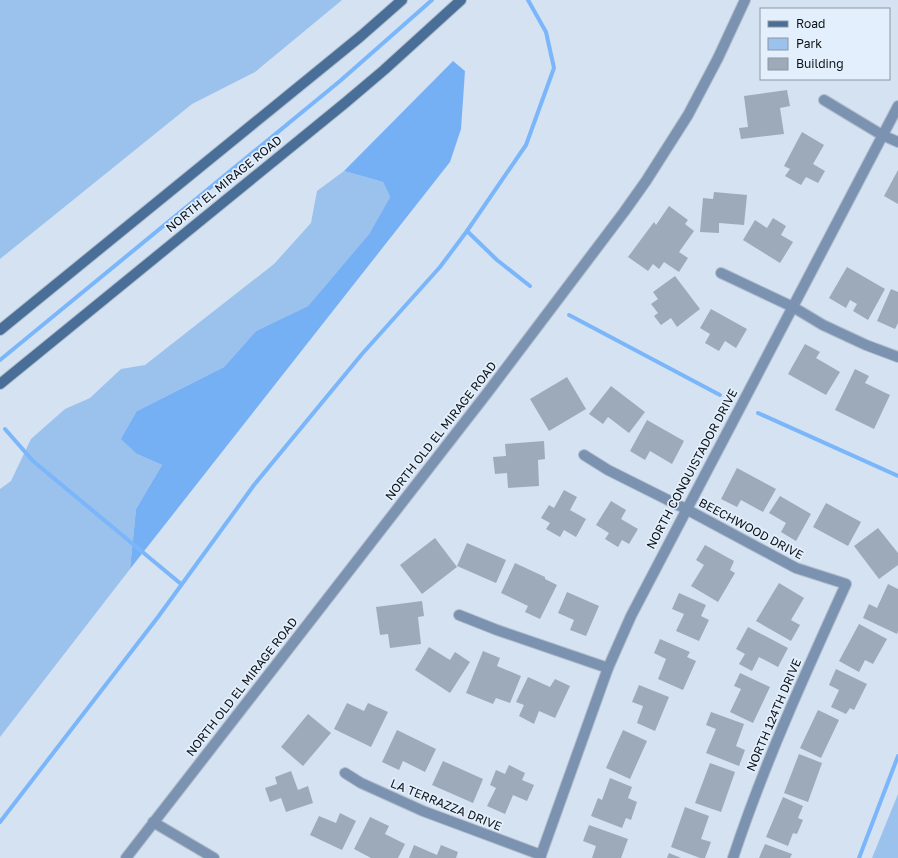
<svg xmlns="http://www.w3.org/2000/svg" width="898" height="858" viewBox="0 0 898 858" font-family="'Golos Text',sans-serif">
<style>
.green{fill:#9bc1ed}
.forest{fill:#76b0f4}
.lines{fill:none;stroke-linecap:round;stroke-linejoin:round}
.stream{stroke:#7bb6fa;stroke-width:4}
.building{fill:#9daab9}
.minor-casing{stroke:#b0bdcb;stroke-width:12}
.tertiary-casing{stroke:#b0bdcb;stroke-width:12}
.secondary-casing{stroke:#b0bdcb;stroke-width:12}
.minor{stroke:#7b93b1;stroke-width:10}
.tertiary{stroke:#7b93b1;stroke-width:10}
.secondary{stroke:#496e98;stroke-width:10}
.labels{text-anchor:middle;stroke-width:3.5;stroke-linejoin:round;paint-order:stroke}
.street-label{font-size:12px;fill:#0d1217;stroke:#e3effc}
</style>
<rect width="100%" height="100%" fill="#d4e2f2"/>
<!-- green -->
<g class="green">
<polygon points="0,0 342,0 255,72 192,104 0,259"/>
<polygon points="344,171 383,182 390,197 369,234 308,306 256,331 224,367 137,411 137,454 162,465 136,509 130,569 0,737 0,489 11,481 31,439 65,409 90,398 121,369 145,365 274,264 311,223 317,191"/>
<polygon points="898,794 898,858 872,858"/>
</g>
<!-- forest -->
<polygon class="forest" points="453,61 465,71 461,129 450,162 130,569 136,509 162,465 137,454 121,439 137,411 224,367 256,331 308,306 369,234 390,197 383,182 344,171"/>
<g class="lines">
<!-- stream -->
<g class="stream">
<polyline points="467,231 497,260 530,286"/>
<polyline points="569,315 720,395"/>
<polyline points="0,360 340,81 432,0"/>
<polyline points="758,413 898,476"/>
<polyline points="5,429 33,461 181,584"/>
<polyline points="0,822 158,617 254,485 362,354 440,267 467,231 526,145 554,68 546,32 528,0"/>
<polyline points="859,858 898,756"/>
</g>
</g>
<!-- building -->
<g class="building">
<polygon points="787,90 790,106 780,108 784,134 741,139 739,128 748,127 744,96"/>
<polygon points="802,132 824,145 813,164 825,171 818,183 806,177 801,185 785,176 790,169 784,166"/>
<polygon points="898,170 898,204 884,196"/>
<polygon points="714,192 747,195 744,225 719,223 719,233 700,232 703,198 713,199"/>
<polygon points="669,206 688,220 685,224 694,231 679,252 688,258 679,272 664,262 659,269 653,264 648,271 628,257 654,222 656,225"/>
<polygon points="773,218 786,226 781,235 793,242 780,263 743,240 755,220 767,228"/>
<polygon points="847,267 885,289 868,320 853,311 857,304 850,300 846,308 829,298"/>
<polygon points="675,276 700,309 677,327 671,318 661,325 654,316 658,313 651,304 658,299 653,292"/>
<polygon points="891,289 898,292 898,323 895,329 877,321"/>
<polygon points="711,309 747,329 736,348 725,341 719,351 705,343 710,334 700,328"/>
<polygon points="805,344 820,352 816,358 840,372 826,395 788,374"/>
<polygon points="855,369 869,376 865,383 890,395 874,429 835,410"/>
<polygon points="567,377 586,409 549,431 530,399"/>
<polygon points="611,386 645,412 629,433 608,417 603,424 589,414"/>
<polygon points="647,420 684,441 672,464 650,451 645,460 630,451"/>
<polygon points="544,441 545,459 538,460 539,486 508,488 507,473 495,474 493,457 506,456 505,444"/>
<polygon points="737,468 776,489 763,512 741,500 737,507 721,499"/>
<polygon points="564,490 577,497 570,510 586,519 576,537 564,530 560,537 546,529 550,523 541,518 549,505 554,508"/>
<polygon points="780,496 811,514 796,541 781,532 786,523 769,513"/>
<polygon points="611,501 626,510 621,519 638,529 629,544 622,540 618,547 605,539 609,533 596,525"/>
<polygon points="826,503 861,522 848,546 813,527"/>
<polygon points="878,528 898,553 898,565 879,579 854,546"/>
<polygon points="435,538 457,567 422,594 400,565"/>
<polygon points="467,543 506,560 496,583 457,566"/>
<polygon points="705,545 734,561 730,570 735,573 718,602 691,586 704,565 696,560"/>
<polygon points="515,563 545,577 545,579 557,585 540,619 525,612 528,606 501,593"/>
<polygon points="779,583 804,598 791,620 800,625 791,641 756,621"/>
<polygon points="888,584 898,589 898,631 897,634 863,618 869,604 877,608"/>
<polygon points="567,592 599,606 586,636 570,630 574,620 558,613"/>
<polygon points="679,593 706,605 701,616 709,620 699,641 676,631 684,614 672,609"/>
<polygon points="422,601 424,616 418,617 421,644 390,648 388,634 380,635 376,607"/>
<polygon points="859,624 887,639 873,664 865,660 859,672 839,661"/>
<polygon points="748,627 788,648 778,667 759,657 752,671 739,664 745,654 736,649"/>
<polygon points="660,639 690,652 687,657 696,661 683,690 658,679 666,659 654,653"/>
<polygon points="429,647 450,660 455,652 470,662 450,693 415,670"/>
<polygon points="483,651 500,658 497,666 521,676 510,703 496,698 493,704 466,693"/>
<polygon points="836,669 867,684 854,710 850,708 846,714 831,707 839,690 829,685"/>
<polygon points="740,673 770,687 753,723 730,712 741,689 734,686"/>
<polygon points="528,677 550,687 555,679 570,686 555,718 539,711 534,724 519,716 524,705 516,702"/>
<polygon points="639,685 669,697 655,731 637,723 643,706 632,702"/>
<polygon points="347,703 364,711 368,703 388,712 371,747 334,729"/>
<polygon points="818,710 839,720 821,758 800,748"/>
<polygon points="711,712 744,724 736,746 745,750 739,766 706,753 716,729 706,725"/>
<polygon points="308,714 331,733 303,766 281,747"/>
<polygon points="397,730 436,749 425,772 403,761 399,770 382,762"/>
<polygon points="623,730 647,741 630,779 606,768"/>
<polygon points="799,754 822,763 808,802 784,793"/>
<polygon points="443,761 483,779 473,803 432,785"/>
<polygon points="710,763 735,772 721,812 695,803"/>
<polygon points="509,765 525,773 522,780 534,785 527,801 513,795 505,814 487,806 496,788 490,785 496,770 505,774"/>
<polygon points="291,771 298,790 308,786 313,803 286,812 281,798 270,802 265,788 277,784 275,777"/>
<polygon points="610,778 632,787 628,798 637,802 631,820 626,818 622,828 591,816 598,798 602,800"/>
<polygon points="783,797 803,806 798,818 803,820 797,834 793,833 788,846 766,837"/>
<polygon points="685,807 709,816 701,839 711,842 705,858 700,858 671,847"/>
<polygon points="340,813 356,821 342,850 310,835 319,816 336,823"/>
<polygon points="370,817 389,826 385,834 405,844 398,858 371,858 354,849"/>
<polygon points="589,825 628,839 621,858 592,858 596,846 583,841"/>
<polygon points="765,844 792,854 790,858 759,858"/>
<polygon points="414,845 437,855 441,845 458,852 456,858 409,858"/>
<polygon points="669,853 681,858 667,858"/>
</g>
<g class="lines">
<defs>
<g id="minor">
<polyline points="824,100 882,135 898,142"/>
<polyline points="721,273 793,307 823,325 866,345 898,357"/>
<path d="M584,455L608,470L686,509L796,568L846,584C805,674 764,764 733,858"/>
<polyline points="459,615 497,630 608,668"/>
<polyline points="345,773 361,783 423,811 541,855"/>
</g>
<g id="tertiary">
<polyline points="153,822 214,858"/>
<polyline points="126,858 488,392 624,212 646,181 688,115 718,58 745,0"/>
<polyline points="540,858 608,668 631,616 898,106"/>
</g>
<g id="secondary">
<polyline points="0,330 361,36 402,0"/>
<polyline points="0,384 345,103 384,70 461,0"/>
</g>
</defs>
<!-- minor casing -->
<use href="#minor" class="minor-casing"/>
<!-- tertiary casing -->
<use href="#tertiary" class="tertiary-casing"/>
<!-- secondary casing -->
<use href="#secondary" class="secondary-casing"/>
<!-- minor -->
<use href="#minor" class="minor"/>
<!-- tertiary -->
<use href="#tertiary" class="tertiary"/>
<!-- secondary -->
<use href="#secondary" class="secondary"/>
</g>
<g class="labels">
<!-- street labels -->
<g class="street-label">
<text transform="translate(224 184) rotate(-39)" y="4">NORTH EL MIRAGE ROAD</text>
<text transform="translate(441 431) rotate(-52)" y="4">NORTH OLD EL MIRAGE ROAD</text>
<text transform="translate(692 469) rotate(-62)" y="4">NORTH CONQUISTADOR DRIVE</text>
<text transform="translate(751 529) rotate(28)" y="4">BEECHWOOD DRIVE</text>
<text transform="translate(242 687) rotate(-52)" y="4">NORTH OLD EL MIRAGE ROAD</text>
<text transform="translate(774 715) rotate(-67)" y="4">NORTH 124TH DRIVE</text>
<text transform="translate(446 805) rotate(22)" y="4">LA TERRAZZA DRIVE</text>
</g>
</g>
<!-- legend -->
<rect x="760" y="8" width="130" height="72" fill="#e3effc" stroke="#8d97a0"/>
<rect x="768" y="21" width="20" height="6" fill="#496e98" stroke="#8d97a0"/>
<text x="796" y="28" font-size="12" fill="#0d1217">Road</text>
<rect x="768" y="38" width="20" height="12" fill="#9bc1ed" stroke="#8d97a0"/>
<text x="796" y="48" font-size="12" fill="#0d1217">Park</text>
<rect x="768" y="58" width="20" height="12" fill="#9daab9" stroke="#8d97a0"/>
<text x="796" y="68" font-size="12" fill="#0d1217">Building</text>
</svg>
